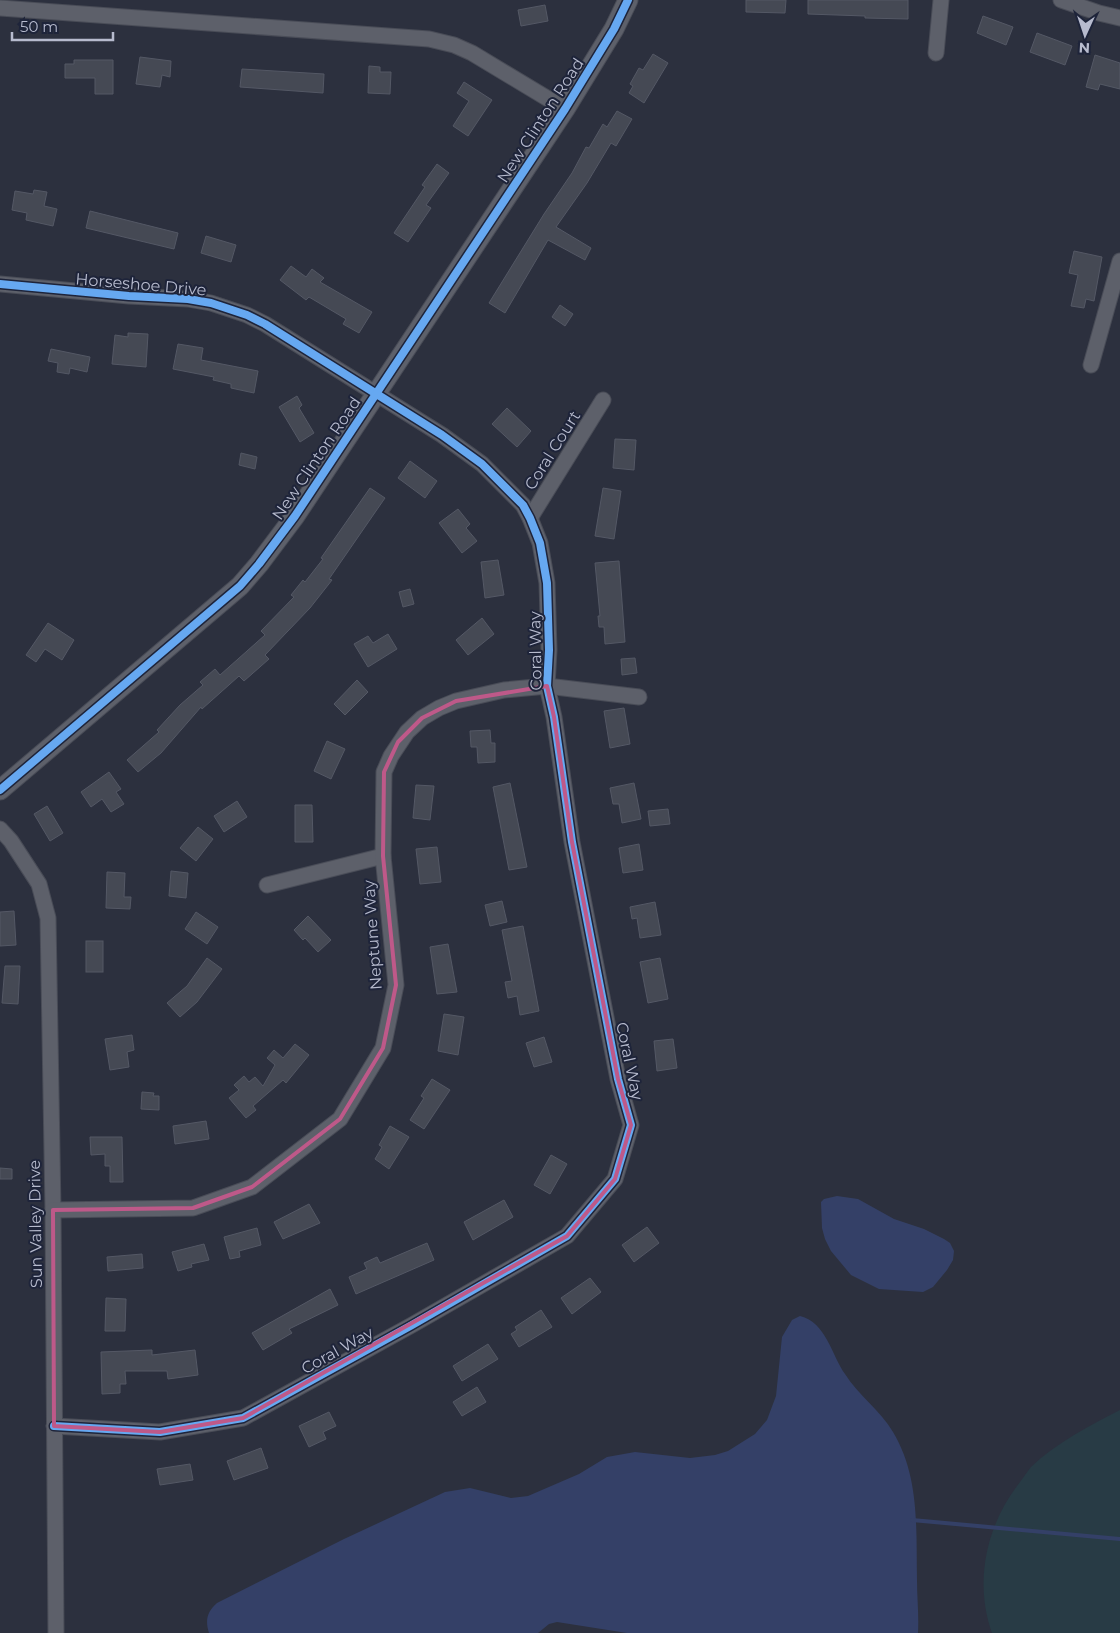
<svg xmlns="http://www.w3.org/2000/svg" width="1120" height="1633" viewBox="0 0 1120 1633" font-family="Montserrat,sans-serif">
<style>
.green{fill:#283b45}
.water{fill:#344067}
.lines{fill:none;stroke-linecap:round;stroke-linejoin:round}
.stream{stroke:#344067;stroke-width:4}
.building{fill:#454954;stroke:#545865}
.minor-casing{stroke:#494c57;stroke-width:17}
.tertiary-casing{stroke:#494c57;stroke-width:21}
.minor{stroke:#5d606a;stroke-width:15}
.tertiary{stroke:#5d606a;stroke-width:19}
.cycleway-casing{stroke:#1e243a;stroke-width:11}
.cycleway{stroke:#66a8f1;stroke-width:8}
.marked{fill:none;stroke:#be5989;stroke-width:4;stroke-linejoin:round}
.labels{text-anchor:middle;stroke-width:4;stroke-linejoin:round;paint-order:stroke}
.street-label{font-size:16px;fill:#b7bbce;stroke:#1e243a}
</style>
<rect width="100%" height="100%" fill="#2c303e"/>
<!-- green -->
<path class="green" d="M1120,1410V1633H992C974,1583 986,1527 1017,1486C1022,1480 1026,1473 1031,1467C1056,1443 1089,1426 1120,1410Z"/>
<!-- water -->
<g class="water">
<polygon points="837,1196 858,1199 894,1219 924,1229 944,1239 950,1243 954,1251 953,1260 947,1270 933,1287 923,1292 879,1289 851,1275 831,1251 825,1239 822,1228 821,1202 824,1199"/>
<path d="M800,1316C826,1322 832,1356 845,1374C859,1396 880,1410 893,1432C920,1477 916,1530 917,1580C917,1598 919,1615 918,1633H627L557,1622L549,1624L538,1633H209C205,1620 207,1612 217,1603L344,1539L445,1492L470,1488L511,1498L528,1496L579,1474L607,1457L635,1452L690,1458L715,1455L728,1451L755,1434L767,1420L776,1396L782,1337L792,1320Z"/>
</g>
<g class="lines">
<!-- stream -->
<polyline class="stream" points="912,1520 1120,1539"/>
</g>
<!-- building -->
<g class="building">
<polygon points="746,0 786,0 785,13 746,12"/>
<polygon points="808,0 908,0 908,19 865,18 865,16 808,14"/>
<polygon points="545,5 548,21 521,26 518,10"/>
<polygon points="983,16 1013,27 1006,45 977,33"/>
<polygon points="1037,33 1072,46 1065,65 1030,52"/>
<polygon points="653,54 668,63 644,103 629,93 633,86 630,84 639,68 643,70"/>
<polygon points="1095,55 1120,63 1120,89 1100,84 1098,90 1086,87"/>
<polygon points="140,57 171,61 170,77 162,75 160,87 136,84"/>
<polygon points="74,60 113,60 113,94 95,94 95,78 65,78 65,64 74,64"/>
<polygon points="369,66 380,67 380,72 391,72 390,94 368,93"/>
<polygon points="242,69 324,74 323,93 240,87"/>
<polygon points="464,82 492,100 468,136 453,126 469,101 457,93"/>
<polygon points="617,111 632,119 616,146 611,143 587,183 556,227 591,248 585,260 548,240 505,313 489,303 544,214 572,173 586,147 589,148 603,124 607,127"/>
<polygon points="437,164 449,173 426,205 431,208 408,242 394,233 425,187 422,185"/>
<polygon points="34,190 47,192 44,206 57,209 53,226 26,220 27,213 12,210 15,191 33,194"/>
<polygon points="90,211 178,233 174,249 86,228"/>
<polygon points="206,236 236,245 231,262 201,253"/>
<polygon points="1074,251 1102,257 1094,301 1086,299 1084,308 1071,306 1078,275 1069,273"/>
<polygon points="291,266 306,277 312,269 324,278 320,282 372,312 359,333 343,324 346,319 309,297 306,300 280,280"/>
<polygon points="560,305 573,314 565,326 552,317"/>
<polygon points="128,333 148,334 146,367 112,364 115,335 128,337"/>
<polygon points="178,344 203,348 201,360 258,371 254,393 231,388 231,384 213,380 214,377 173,369"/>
<polygon points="51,349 90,357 87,372 70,368 69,374 57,372 58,363 48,361"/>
<polygon points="297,396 302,405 299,408 314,433 300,442 279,407"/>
<polygon points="507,408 531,431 517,447 492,424"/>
<polygon points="615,439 636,440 634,470 613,468"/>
<polygon points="241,453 257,457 255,469 239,465"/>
<polygon points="410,461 437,481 425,498 398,478"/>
<polygon points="370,488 385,498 329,579 332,580 310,608 265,655 269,659 244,681 239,676 202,709 201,707 161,753 138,772 127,760 159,732 157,730 180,705 203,685 200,682 215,669 220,675 265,635 261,631 294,597 291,595 303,580 305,582 323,559 321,558"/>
<polygon points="603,488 621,491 614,539 595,536"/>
<polygon points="458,509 470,524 466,528 477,541 462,553 439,523"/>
<polygon points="498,560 504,595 485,598 481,562"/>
<polygon points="619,561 625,642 605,644 604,627 599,627 598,616 600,616 595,563"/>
<polygon points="410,589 414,604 403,607 399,592"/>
<polygon points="482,618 494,634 468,655 456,640"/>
<polygon points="48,623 74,640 62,660 45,649 36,662 26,655"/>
<polygon points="388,634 397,649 368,667 354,644 368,636 373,643"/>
<polygon points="635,658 637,673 622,675 621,659"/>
<polygon points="357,680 368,692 345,715 334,704"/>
<polygon points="624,708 630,744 610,748 604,711"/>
<polygon points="490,730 491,743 495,743 495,762 478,763 477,747 471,747 470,731"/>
<polygon points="327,741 345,749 331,779 314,771"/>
<polygon points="109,772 121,789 116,792 124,804 111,812 102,799 91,807 81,792"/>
<polygon points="510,783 527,867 509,870 493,787"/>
<polygon points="634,783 641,819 622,823 619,804 613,804 610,788"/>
<polygon points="416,785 434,786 430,820 413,818"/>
<polygon points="237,801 247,817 224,832 214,816"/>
<polygon points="295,805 312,805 313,842 295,842"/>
<polygon points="47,806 63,833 50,841 34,814"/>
<polygon points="668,809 670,824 650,826 648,811"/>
<polygon points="198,827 213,839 196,861 180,848"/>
<polygon points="639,844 643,870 623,873 619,848"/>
<polygon points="437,847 441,882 420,884 416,849"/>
<polygon points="171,871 188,873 186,898 169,896"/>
<polygon points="107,872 125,873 124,897 131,897 130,909 106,908"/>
<polygon points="502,901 507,922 490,926 485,905"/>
<polygon points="655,902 661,935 640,938 637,918 632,919 630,907"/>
<polygon points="14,911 16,945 0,946 0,912"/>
<polygon points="196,912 218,927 207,944 185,929"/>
<polygon points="308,916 331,940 318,952 305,938 303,940 294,930"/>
<polygon points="523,926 539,1011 520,1015 517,996 508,998 505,982 512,981 502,930"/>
<rect x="86" y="941" width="17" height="31"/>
<polygon points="448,944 457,992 437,994 430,947"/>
<polygon points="207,958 222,969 197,1002 180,1017 167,1003 187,986"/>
<polygon points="660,958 668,999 648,1003 640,962"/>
<polygon points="5,966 20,966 18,1004 2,1003"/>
<polygon points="444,1014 464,1017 458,1055 438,1051"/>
<polygon points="132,1035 134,1050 127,1052 129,1067 110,1070 105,1039"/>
<polygon points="544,1037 552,1062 534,1067 526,1043"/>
<polygon points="673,1039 677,1068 657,1071 654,1041"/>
<polygon points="295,1044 309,1055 286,1083 283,1080 253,1106 256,1110 246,1118 229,1098 239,1090 234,1085 244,1076 249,1082 255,1077 263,1086 275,1065 267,1058 274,1050 283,1058"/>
<polygon points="432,1079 450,1090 424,1129 410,1120 424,1098 421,1096"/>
<polygon points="142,1092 154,1093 153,1096 159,1096 159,1110 141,1109"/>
<polygon points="206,1121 209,1139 175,1144 173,1126"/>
<polygon points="390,1126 409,1137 389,1169 375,1159 382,1147 379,1145"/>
<polygon points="90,1137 122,1137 123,1182 110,1182 110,1166 105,1166 105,1154 91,1155"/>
<polygon points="551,1155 567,1164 550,1194 534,1185"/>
<polygon points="0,1168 12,1169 12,1179 0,1179"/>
<polygon points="504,1200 513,1217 473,1240 464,1222"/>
<polygon points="309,1204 320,1223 283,1239 274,1222"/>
<polygon points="647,1227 659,1243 634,1262 622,1245"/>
<polygon points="257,1228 261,1245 239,1251 240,1257 230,1259 224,1237"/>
<polygon points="427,1243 434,1260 356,1294 349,1277 367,1269 364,1263 377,1257 380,1263"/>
<polygon points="204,1244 209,1260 191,1264 192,1267 178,1271 172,1252"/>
<polygon points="142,1254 143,1268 108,1271 107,1257"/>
<polygon points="590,1278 601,1292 572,1314 561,1298"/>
<polygon points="330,1289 338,1305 289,1329 292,1333 263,1350 252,1333"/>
<polygon points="106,1298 126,1299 125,1331 105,1331"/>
<polygon points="541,1310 552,1327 519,1347 511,1334 517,1330 515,1327"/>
<polygon points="488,1344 498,1359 462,1381 453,1366"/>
<polygon points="152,1350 152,1355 195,1350 198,1375 168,1379 167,1371 125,1371 126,1384 120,1384 120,1393 102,1394 101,1352"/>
<polygon points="477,1387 486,1402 462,1416 453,1402"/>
<polygon points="329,1412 336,1426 323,1432 326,1439 309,1447 299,1426"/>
<polygon points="261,1448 268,1468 234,1480 227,1461"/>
<polygon points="190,1464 193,1480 160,1485 157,1469"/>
</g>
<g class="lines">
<defs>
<g id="minor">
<polyline points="1061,0 1099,13 1120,18"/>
<polyline points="0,8 429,39 454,45 472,53 565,109"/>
<polyline points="936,53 941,0"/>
<polyline points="0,284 129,296 188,299 211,303 247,315 265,324 442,435 482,464 523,505 530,518 540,543 547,583 549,650 547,686 554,717 572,842 618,1079 631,1125 615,1179 567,1236 412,1325 243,1418 160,1432 54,1426"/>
<polyline points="1091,365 1120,261"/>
<polyline points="530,518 603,400"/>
<polyline points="0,829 11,841 39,884 48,918 53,1210 56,1633"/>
<polyline points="267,885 383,856"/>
<polyline points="53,1210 193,1208 252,1187 340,1119 383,1048 396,985 383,856 384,772 391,756 407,732 422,718 439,708 456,701 504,690 547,686 639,697"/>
</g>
<polyline id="tertiary" points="0,790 240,586 259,564 295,516 565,109 614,29 628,0"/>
</defs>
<!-- minor casing -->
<use href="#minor" class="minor-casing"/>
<!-- tertiary casing -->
<use href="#tertiary" class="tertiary-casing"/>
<!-- minor -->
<use href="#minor" class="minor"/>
<!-- tertiary -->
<use href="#tertiary" class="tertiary"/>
<defs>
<g id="cycleway">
<polyline points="0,284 129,296 188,299 211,303 247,315 265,324 442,435 482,464 523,505 530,518 540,543 547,583 549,650 547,686 554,717 572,842 618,1079 631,1125 615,1179 567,1236 412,1325 243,1418 160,1432 54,1426"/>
<polyline points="0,790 240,586 259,564 295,516 565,109 614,29 628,0"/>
</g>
</defs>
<!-- cycleway casing -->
<use href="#cycleway" class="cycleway-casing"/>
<!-- cycleway -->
<use href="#cycleway" class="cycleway"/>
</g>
<!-- marked area -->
<path class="marked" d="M547,686L554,717L572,842L618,1079L631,1125L615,1179L567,1236L243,1418L160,1432L54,1426L53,1210L193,1208L252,1187L340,1119L383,1048L396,985L383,856L384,772L398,742L422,718L456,701Z"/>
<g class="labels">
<!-- street labels -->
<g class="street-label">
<text transform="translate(540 120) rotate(-57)" y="6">New Clinton Road</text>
<text transform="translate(141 284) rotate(5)" y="6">Horseshoe Drive</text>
<text transform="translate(552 450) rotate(-58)" y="6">Coral Court</text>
<text transform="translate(316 458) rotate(-56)" y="6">New Clinton Road</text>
<text transform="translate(535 651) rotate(-91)" y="6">Coral Way</text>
<text transform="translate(372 935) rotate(-94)" y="6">Neptune Way</text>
<text transform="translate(630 1061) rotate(78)" y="6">Coral Way</text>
<text transform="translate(35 1224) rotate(-91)" y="6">Sun Valley Drive</text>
<text transform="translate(337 1350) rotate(-29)" y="6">Coral Way</text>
</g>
</g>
<!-- north arrow -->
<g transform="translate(1085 35) rotate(183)" stroke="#1e243a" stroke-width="4" paint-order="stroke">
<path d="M0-4L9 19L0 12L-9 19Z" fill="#b7bbce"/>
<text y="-8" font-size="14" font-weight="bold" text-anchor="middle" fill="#b7bbce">N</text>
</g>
<!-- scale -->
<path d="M12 32v8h101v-8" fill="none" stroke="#b7bbce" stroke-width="2.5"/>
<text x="20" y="32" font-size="15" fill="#b7bbce" stroke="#1e243a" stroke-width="4" paint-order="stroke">50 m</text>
</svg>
